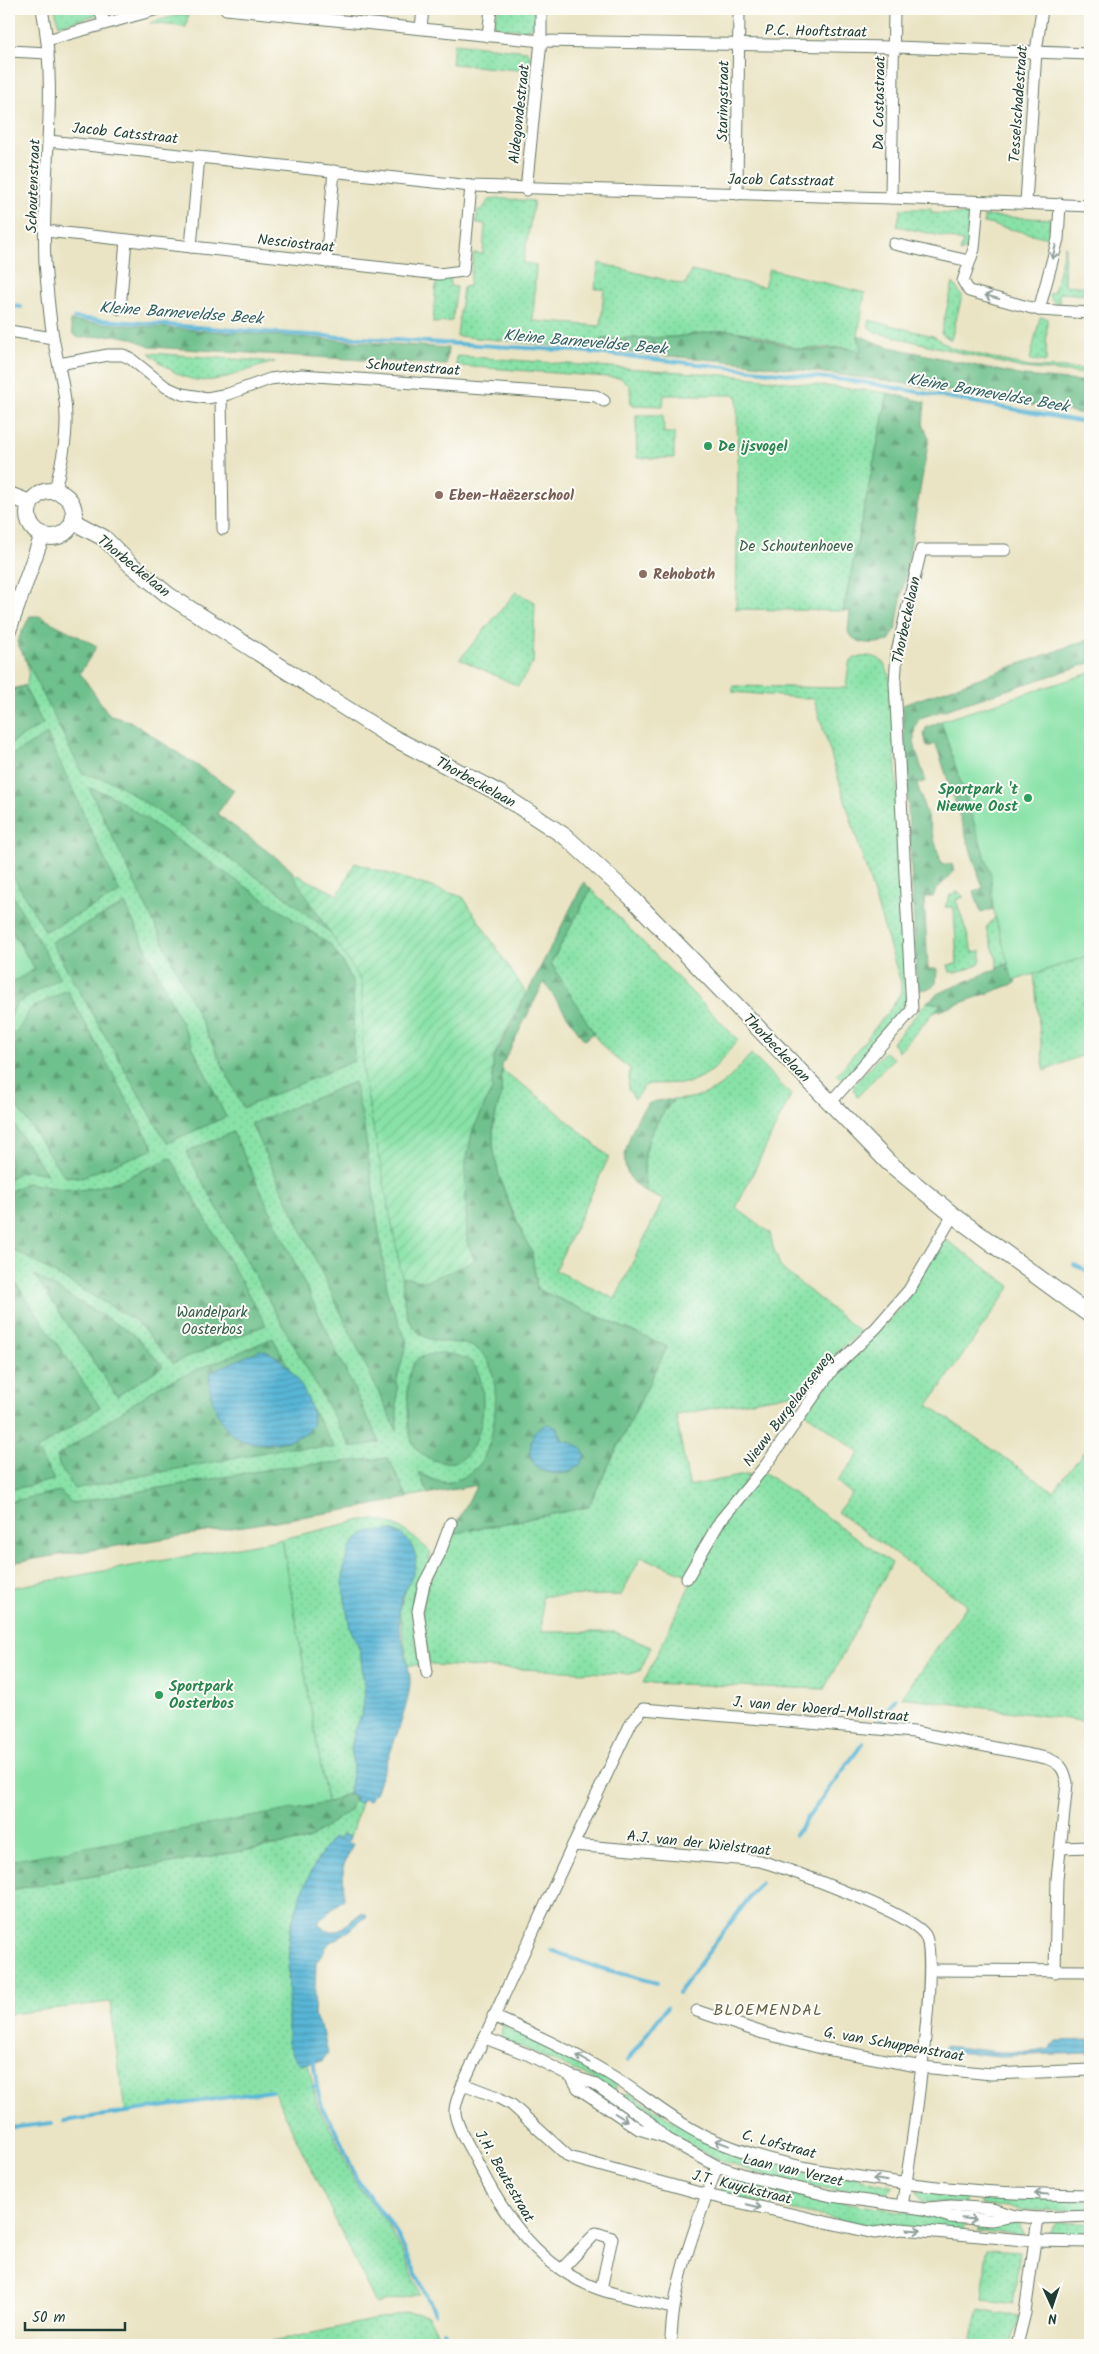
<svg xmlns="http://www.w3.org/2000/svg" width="1099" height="2354" viewBox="0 0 1099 2354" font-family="Kalam,sans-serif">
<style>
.grass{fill:url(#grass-dots);stroke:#54906e}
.forest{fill:url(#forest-firs);stroke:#467e60;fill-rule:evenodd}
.garden{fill:url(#garden-furrows);stroke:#54906e}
.pitch{fill:#88e2a7;stroke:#54906e}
.water{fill:url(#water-rules);stroke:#3c7a86}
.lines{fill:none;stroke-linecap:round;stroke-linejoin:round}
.stream{stroke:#59b6d7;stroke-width:4}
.minor-casing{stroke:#676;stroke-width:13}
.tertiary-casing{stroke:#676;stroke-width:17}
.secondary-casing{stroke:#676;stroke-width:18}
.minor{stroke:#fff;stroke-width:11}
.tertiary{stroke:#fff;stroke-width:15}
.secondary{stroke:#fff;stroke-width:16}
.oneway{stroke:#8f9e9a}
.leisure-dot{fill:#2e9e5b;stroke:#fdfcf7;stroke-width:2}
.education-dot{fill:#8d6e63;stroke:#fdfcf7;stroke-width:2}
.labels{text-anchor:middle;stroke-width:4;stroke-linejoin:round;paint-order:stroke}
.street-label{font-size:15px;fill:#1f3d34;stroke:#fdfcf7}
.leisure-label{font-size:15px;font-weight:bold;fill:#27864d;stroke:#fdfcf7;text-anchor:start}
.education-label{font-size:15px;font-weight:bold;fill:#785e54;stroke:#fdfcf7;text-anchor:start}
.park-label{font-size:15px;fill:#345e4b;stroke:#fdfcf7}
.water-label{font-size:16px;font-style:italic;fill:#306165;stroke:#fdfcf7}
.neighbourhood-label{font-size:16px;letter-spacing:1px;fill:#636447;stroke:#fdfcf7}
</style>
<defs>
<pattern id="grass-dots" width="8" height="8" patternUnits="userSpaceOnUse" patternTransform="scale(1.25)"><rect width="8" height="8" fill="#88e2a7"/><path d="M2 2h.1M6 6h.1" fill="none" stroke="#75c390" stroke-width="1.8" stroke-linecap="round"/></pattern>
<pattern id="forest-firs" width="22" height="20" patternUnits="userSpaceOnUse" patternTransform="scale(1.25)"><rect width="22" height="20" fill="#6ec08c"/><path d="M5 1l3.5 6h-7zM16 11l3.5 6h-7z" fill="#5a9d73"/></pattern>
<pattern id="garden-furrows" width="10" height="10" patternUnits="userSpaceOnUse" patternTransform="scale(1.25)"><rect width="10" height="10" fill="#88e2a7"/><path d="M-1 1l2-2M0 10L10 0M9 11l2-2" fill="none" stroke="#75c390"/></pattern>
<pattern id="water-rules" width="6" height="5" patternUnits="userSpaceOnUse" patternTransform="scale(1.25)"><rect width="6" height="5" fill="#59b6d7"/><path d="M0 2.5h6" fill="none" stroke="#4995af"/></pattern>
</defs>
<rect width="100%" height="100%" fill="#fdfcf7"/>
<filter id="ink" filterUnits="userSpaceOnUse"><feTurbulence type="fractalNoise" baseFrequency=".02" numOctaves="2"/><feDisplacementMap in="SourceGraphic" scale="10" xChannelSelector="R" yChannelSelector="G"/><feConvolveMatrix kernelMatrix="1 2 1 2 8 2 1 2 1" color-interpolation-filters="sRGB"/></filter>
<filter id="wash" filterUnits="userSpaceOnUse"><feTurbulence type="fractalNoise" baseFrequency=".0096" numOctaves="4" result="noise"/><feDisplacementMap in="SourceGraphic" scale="20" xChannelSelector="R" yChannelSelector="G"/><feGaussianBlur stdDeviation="1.12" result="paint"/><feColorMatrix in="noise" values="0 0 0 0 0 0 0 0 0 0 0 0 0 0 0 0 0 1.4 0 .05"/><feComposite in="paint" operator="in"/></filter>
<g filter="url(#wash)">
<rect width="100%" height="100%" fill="#eae4c4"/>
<!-- grass -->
<g class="grass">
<polygon points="55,9 95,9 97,15 59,25"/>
<polygon points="500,9 535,9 535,26 532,26 528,30 499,28 494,24 495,15"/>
<polygon points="181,14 188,15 186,27 150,23"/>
<polygon points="454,43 527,51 530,55 529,71 452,64"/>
<polygon points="494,198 534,201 523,263 536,265 533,321 601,326 604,289 595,289 599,263 685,285 691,271 764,287 769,269 865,293 858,335 861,351 842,347 799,349 754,334 726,330 674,337 601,339 600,350 457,336 463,287 469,286 474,253 483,254 485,224 476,223 478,210 482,210 488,201"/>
<polygon points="901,209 931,209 931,213 972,215 969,248 960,252 963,241 897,226"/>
<polygon points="984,216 1050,219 1049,238 984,223"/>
<polygon points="1065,246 1064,285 1090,287 1090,295 1059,293 1059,303 1055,303 1049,296 1050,293 1054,292"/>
<polygon points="450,277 450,286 457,287 452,321 433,323 436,281"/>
<polygon points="953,283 962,296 951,340 941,333"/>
<polygon points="1040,317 1047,318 1046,362 1030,360"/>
<polygon points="869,320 933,336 952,348 1029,367 1090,369 1090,374 1022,368 875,332 869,327"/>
<path d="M149,353L275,362C217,377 201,399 149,353Z"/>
<polygon points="457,356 737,376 888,393 843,611 736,609 738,486 737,395 664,395 663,406 631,405 630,386 621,378 461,366 456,365"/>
<polygon points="636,415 663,415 664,433 674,433 674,458 637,458"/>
<polygon points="516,592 535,602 533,663 518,686 460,659"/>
<path d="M30,616L95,647L79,673L108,717L214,814L288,867L364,981L508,1380L477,1485L9,1563V993L41,972L9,909V690L26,685C32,668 25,658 17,642Z"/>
<path d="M868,656C885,657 887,669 891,683L909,993L902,1007L850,1074L842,1078L836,1076L892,1007L901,992V983L814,699L733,692V686L846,688L849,663L855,658Z"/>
<path d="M591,889L738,1040L713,1070L703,1076L688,1083L649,1084L643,1087L635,1099L628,1089L630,1068C594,1050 571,996 551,963Z"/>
<polygon points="958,892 964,897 956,900 973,952 981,951 981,959 978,965 960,972 950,972 948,965 957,964 954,907 945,907 950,895"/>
<polygon points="995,917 1010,963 997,967 997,960 986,928"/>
<polygon points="1090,955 1090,1052 1044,1071 1034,974"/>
<polygon points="927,1002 941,1004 899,1052 892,1043"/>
<polygon points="884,1052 894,1058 857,1097 853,1086"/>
<path d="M751,1054L791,1095L736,1208L770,1233L773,1247L781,1268L860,1332L839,1351L806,1391L676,1415L689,1486L750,1474L687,1575L641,1557L621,1595L542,1596V1632H615L651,1647L640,1671L630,1674L430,1665C426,1639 418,1612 427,1588C435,1567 447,1557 451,1534L588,1507L667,1347L537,1289C535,1248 511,1215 499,1176C495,1160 491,1140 494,1123C495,1113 500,1103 501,1093C502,1085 501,1078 502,1070L546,1102L609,1157L555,1270L615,1299L663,1200L646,1192C640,1152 648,1131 673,1100C714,1098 726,1083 751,1054Z"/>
<polygon points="946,1240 1011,1286 928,1405 1053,1491 1090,1444 1090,1722 902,1697 967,1605 837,1512 852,1494 837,1482 860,1453 805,1412 841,1367 903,1306 934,1255"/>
<polygon points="762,1471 892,1563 824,1689 643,1683 715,1533"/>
<path d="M362,1520C393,1518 407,1532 430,1551C433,1563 421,1576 417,1587C407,1611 416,1640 420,1665H408L399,1610L416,1558L411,1545L344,1566L343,1583L346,1607L350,1627L360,1650L365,1692L362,1714L355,1730L351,1748L353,1768L349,1793L327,1803L282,1539Z"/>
<polygon points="354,1797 356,1798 355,1802 361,1803 350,1837 342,1835 340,1839 317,1859 291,1924 289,1937 288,2043 300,2064 308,2063 318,2108 334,2135 354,2181 388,2225 406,2259 420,2294 376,2304 273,2090 125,2111 110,2002 9,2014 9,1890 308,1840 350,1810"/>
<polygon points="504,2026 566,2054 616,2084 616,2088 614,2091 590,2077 501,2038 502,2027"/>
<path d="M628,2092L705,2140L894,2187L885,2197C819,2188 749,2178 689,2145C666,2132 645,2114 623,2098Z"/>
<polygon points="732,2177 786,2193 965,2222 963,2231 880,2229 723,2194 721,2190 726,2180"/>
<polygon points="916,2190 966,2195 966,2203 923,2202"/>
<polygon points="980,2196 1090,2200 1090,2211 1021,2210 980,2204"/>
<polygon points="978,2223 1019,2223 1025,2235 978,2232"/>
<polygon points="1055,2223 1090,2223 1090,2238 1046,2237"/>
<polygon points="987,2249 1020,2251 1013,2305 982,2300"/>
<polygon points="979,2310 1019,2317 1011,2345 970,2345"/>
<polygon points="408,2312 428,2315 443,2345 258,2345"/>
</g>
<!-- forest -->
<g class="forest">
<polygon points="70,321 448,348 446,365 150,347 131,338 115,335 79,338 73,334"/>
<path d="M726,330C752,332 774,344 798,349C820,353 840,344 861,351L858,335L885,346L1024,376L1090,382V415L889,381L738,362L600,350L601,339L674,337Z"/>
<path d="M888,393L925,402L923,424L929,438L896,628L889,641C875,644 856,646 848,632L850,611H843Z"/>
<polygon points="30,616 39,616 97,646 80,673 110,716 130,721 234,790 217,814 289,867 333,935 282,894 114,782 82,773 17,642"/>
<path d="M1090,639V663L920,718C906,735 920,761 926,781L917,784L942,865L952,864L954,871C948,881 937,885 933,897H924L928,969H937L936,983L932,988L919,990L917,988L903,705Z"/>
<polygon points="24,686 43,724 9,744 9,691"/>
<polygon points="941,721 991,875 1090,876 981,913 974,891 983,888 936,744 927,747 924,734 926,728"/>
<polygon points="47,734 120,893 45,931 9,869 9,757"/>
<polygon points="89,788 108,794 123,803 331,945 342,961 353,984 354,1061 243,1108"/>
<path d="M584,882L591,889L551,963L594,1033L584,1040L544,982L502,1065L501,1094L493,1125V1146L499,1175L510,1207L532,1253L537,1289L667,1347L588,1507L451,1534L477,1485L429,1494L418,1472C433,1481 447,1487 463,1477C468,1474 475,1470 479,1465C496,1445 504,1373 482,1353C463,1335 435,1350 416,1330C403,1316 404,1295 402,1277L423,1281L474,1260L467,1241L465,1167L472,1132L492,1089L493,1060ZM561,1435L562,1440L568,1443L583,1461C563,1485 527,1474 531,1441Z"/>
<polygon points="9,889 60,978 16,1004 9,1021 9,984 35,969 9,925"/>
<polygon points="125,904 226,1117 167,1143 51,942"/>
<polygon points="1010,963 1016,983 933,1013 941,1004 927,1002 939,993"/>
<polygon points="67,990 154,1149 82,1177 64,1176 9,1095 9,1037 18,1031 30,1009"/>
<polygon points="354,1082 363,1120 388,1295 407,1342 397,1379 397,1431 251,1124"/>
<path d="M673,1100C648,1131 640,1152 646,1192C636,1186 627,1177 625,1165C622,1153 638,1108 650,1103C657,1100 666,1100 673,1100Z"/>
<path d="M9,1117L10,1119L47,1174C28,1171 26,1167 9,1179Z"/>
<polygon points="233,1132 364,1410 380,1442 351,1448 186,1152"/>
<path d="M171,1158L266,1325L173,1363L136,1321L9,1247V1192L26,1183C41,1185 57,1189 72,1190C108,1190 139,1171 171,1158Z"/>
<polygon points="9,1273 100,1407 37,1450 54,1480 9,1490"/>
<polygon points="34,1275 133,1334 163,1366 117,1396"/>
<path d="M273,1338L290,1370L274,1355L216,1409C221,1420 227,1431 237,1438C254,1449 298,1445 310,1427C314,1422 312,1415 311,1408L335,1448H286L74,1489L59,1465L57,1456L159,1386Z"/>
<path d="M438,1353C449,1354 462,1355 471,1362C492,1380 485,1457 454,1462C436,1464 416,1456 411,1438C408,1430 409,1417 408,1408C407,1395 407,1374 414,1363C419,1355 430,1355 438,1353Z"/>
<polygon points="388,1458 408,1498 358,1508 9,1563 9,1502 60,1491 72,1503 282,1467"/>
<polygon points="349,1793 354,1797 350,1810 308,1840 9,1890 9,1859 327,1803"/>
</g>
<!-- garden -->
<polygon class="garden" points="355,863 463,897 526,993 497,1049 493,1060 492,1089 472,1132 465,1167 467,1241 474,1260 450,1272 423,1281 402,1277 363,1074 362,982 291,872 338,895"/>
<!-- pitch -->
<g class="pitch">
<polygon points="1090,673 1090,955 1013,981 993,908 991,875 941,721"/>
<polygon points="9,927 35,969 9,984"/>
<polygon points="282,1539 327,1803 9,1861 9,1588"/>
</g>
<!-- water -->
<g class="water">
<path d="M260,1350C277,1352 291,1370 300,1384C306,1394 313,1408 313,1420C312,1444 255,1448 239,1439C226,1432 218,1416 213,1402C211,1394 207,1380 211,1372Z"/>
<path d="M549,1424L556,1428L562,1440C568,1443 575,1443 580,1447C603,1471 524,1492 531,1445C532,1432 537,1427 549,1424Z"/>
<path d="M391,1530C400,1533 405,1536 411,1545C426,1568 401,1588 399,1610C397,1632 408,1656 410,1678C412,1703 385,1764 376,1791L369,1801L363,1799L361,1803L355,1802L356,1798L349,1793L353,1768L351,1748L355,1730L362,1714L365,1692L360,1650L350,1628L346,1607L343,1583L344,1566L349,1550L355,1541L365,1533Z"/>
<path d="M341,1835L350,1837L348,1843L353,1844L343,1867L344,1899L320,1920L318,1924L326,1931H338L362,1912L367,1916L349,1931L329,1943L316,1963L314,2016L323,2031L328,2053L322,2061L300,2064L295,2059L288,2043L289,1937C295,1906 312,1861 333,1838L340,1839Z"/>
<polygon points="1090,2040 1090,2053 1000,2056 944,2051 945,2046 1000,2052 1031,2052 1050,2049 1057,2041"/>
</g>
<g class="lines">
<!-- stream -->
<g class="stream">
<polyline points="9,305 21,307"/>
<polyline points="74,318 292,334 579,351 862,382 1090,423"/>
<polyline points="1074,1265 1090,1272"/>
<polyline points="881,1719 896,1698"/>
<polyline points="795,1835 863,1743"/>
<polyline points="551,1950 593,1966 657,1983"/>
<polyline points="678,1993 760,1883"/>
<polyline points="313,2058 317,2087"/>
<polyline points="627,2061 667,2007"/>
<polyline points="313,2087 317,2087 322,2108 338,2135 357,2180 395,2230 435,2313"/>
<polyline points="64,2121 272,2091"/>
<polyline points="9,2128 52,2123"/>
<polyline points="443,2331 450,2345"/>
</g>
</g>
</g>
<g filter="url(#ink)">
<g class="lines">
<defs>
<g id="minor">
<path d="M42,9C59,93 41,177 45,262C47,287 49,313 53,337C58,366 67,394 66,423C66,446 60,468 55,490"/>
<polyline points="100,9 104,23"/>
<polyline points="226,9 541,41 895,47 1090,54"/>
<polyline points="421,28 423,9"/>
<polyline points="488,36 491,9"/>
<polyline points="47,40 158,9"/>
<polyline points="9,51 48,53"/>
<polyline points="49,141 471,186 891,198 1090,206"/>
<polyline points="526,190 541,41 541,9"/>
<polyline points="737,194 739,9"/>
<polyline points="891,198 894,9"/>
<polyline points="978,202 974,249 963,281 969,291 1039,310 1090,313"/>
<polyline points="1026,202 1036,52 1042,9"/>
<polyline points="46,231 439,274 463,271 471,186"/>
<polyline points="894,244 969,261"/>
<polyline points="191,247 199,156"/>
<polyline points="326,262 334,171"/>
<polyline points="120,309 126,240"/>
<polyline points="1039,310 1058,239 1060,204"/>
<polyline points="9,331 53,338"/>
<polyline points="59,364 108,355 123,355 131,359 166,387 182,394 207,398 228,394 270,379 302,375 596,396 604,401"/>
<polyline points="221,396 223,529"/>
<polyline points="830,1103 912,1010 895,683 897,652 921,550 1005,550"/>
<polyline points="687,1578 720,1521 766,1465 832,1370 876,1328 909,1290 953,1215"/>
<polyline points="427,1673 418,1611 424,1584 439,1555 451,1523"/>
<path d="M573,1845L632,1721L643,1709L914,1732L1046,1758C1060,1763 1064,1768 1067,1783L1057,1879L1055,1972"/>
<polyline points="1060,1848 1090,1847"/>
<polyline points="930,1970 1090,1971"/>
<polyline points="697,2011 763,2033 821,2048 922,2067 991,2074 1090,2070"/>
<path d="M493,2016C535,2034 575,2053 614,2077C645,2097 673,2121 707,2137C755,2159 808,2169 860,2177C936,2189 1014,2195 1090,2195"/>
<polyline points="485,2038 529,2055 571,2076 593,2083 647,2120 661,2134"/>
<polyline points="571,2076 578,2088 639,2129 662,2136 717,2166 754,2178 831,2196 924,2209 950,2217 991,2220 1015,2216"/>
<path d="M463,2084C460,2092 454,2104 455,2113C457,2129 470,2147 477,2162C504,2217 541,2270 602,2290C625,2297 649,2302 672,2308"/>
<path d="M902,2206C909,2166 941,1959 925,1935C911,1913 788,1869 760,1861L573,1845L463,2084L497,2097L512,2105L569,2157L707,2195L874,2233L901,2229L1036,2241L1090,2242"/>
<polyline points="928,2208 951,2206 992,2209 1015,2216 1038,2218 1090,2216"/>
<polyline points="562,2269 596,2233 612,2238 601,2289"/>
<path d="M671,2337C674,2277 698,2222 717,2166"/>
<polyline points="1017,2345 1025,2313 1038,2218"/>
</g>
<polyline id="tertiary" points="9,629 42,536"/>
<g id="secondary">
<circle cx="51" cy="514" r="23"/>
<polyline points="9,495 30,503"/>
<polyline points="74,522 104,538 130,564 168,595 350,711 388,735 499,793 566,837 630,896 888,1162 953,1215 1090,1315"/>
</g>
</defs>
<!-- minor casing -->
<use href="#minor" class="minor-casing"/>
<!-- tertiary casing -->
<use href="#tertiary" class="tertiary-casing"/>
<!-- secondary casing -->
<use href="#secondary" class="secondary-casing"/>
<!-- minor -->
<use href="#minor" class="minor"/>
<!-- tertiary -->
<use href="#tertiary" class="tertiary"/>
<!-- secondary -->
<use href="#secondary" class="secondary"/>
</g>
<!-- one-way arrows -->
<defs><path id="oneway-shaft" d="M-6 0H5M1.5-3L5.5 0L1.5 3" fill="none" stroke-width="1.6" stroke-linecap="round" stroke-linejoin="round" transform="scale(1.25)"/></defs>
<g class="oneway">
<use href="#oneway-shaft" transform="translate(1054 252) rotate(105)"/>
<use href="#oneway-shaft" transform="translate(992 297) rotate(-165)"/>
<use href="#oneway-shaft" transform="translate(583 2059) rotate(-150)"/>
<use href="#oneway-shaft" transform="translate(621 2117) rotate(32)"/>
<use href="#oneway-shaft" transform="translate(722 2143) rotate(-159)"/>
<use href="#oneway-shaft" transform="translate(880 2180) rotate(-171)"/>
<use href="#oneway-shaft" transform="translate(1042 2194) rotate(-177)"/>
<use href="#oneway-shaft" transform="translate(754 2206) rotate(13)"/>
<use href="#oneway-shaft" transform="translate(969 2219) rotate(5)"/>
<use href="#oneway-shaft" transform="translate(914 2230) rotate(4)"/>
</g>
</g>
<!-- markers -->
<g class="leisure-dot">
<circle cx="708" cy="446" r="5"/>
<circle cx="1028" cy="798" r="5"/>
<circle cx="159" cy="1695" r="5"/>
</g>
<g class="education-dot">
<circle cx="439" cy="495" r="5"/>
<circle cx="643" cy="574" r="5"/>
</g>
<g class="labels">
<!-- street labels -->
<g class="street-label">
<text transform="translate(816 31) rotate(1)" y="5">P.C. Hooftstraat</text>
<text transform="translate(723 101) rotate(-89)" y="5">Staringstraat</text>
<text transform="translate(879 103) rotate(-89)" y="5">Da Costastraat</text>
<text transform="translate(1018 104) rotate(-86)" y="5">Tesselschadestraat</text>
<text transform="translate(519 114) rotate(-84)" y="5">Aldegondestraat</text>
<text transform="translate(125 133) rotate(6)" y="5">Jacob Catsstraat</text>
<text transform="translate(781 180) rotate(1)" y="5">Jacob Catsstraat</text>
<text transform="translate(33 186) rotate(-88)" y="5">Schoutenstraat</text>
<text transform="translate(296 243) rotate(6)" y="5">Nesciostraat</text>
<text transform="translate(413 367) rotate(4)" y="5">Schoutenstraat</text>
<text transform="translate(134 566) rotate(39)" y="5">Thorbeckelaan</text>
<text transform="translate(906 620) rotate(-78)" y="5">Thorbeckelaan</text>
<text transform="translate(476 782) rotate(29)" y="5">Thorbeckelaan</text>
<text transform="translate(777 1048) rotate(46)" y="5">Thorbeckelaan</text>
<text transform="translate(788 1409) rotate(-53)" y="5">Nieuw Burgelaarseweg</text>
<text transform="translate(821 1709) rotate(5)" y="5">J. van der Woerd-Mollstraat</text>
<text transform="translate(699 1843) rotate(6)" y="5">A.J. van der Wielstraat</text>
<text transform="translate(894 2044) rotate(10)" y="5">G. van Schuppenstraat</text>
<text transform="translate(779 2144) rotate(15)" y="5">C. Lofstraat</text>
<text transform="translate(793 2170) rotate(13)" y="5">Laan van Verzet</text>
<text transform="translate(505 2176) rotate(60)" y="5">J.H. Beutestraat</text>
<text transform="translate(742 2187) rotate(14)" y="5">J.T. Kuyckstraat</text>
</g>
<!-- leisure labels -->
<g class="leisure-label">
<text x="718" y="451">De ijsvogel</text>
<text x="1018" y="794" text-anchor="end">Sportpark 't<tspan x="1018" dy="17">Nieuwe Oost</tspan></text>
<text x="169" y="1691">Sportpark<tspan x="169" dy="17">Oosterbos</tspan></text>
</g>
<!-- education labels -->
<g class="education-label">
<text x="449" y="500">Eben-Haëzerschool</text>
<text x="653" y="579">Rehoboth</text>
</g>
<!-- park labels -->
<g class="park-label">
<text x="796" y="551">De Schoutenhoeve</text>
<text x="212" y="1317">Wandelpark<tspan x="212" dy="17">Oosterbos</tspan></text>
</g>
<!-- water labels -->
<g class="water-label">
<text transform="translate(181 312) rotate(4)" y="6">Kleine Barneveldse Beek</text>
<text transform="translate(585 341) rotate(5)" y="6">Kleine Barneveldse Beek</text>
<text transform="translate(988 392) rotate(10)" y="6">Kleine Barneveldse Beek</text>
</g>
<!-- neighbourhood labels -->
<g class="neighbourhood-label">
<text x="768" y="2015">BLOEMENDAL</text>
</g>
</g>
<!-- margin -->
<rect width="1099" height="2354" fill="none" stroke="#fdfcf7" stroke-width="30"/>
<!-- north arrow -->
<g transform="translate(1052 2306) rotate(177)" stroke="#fdfcf7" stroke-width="4" paint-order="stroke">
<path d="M0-4L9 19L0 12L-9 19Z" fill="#1f3d34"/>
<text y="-8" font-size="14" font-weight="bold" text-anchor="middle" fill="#1f3d34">N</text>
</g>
<!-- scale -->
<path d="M25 2322v8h100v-8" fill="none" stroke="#1f3d34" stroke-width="2.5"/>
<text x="32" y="2322" font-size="15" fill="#1f3d34" stroke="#fdfcf7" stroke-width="4" paint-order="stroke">50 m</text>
</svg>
